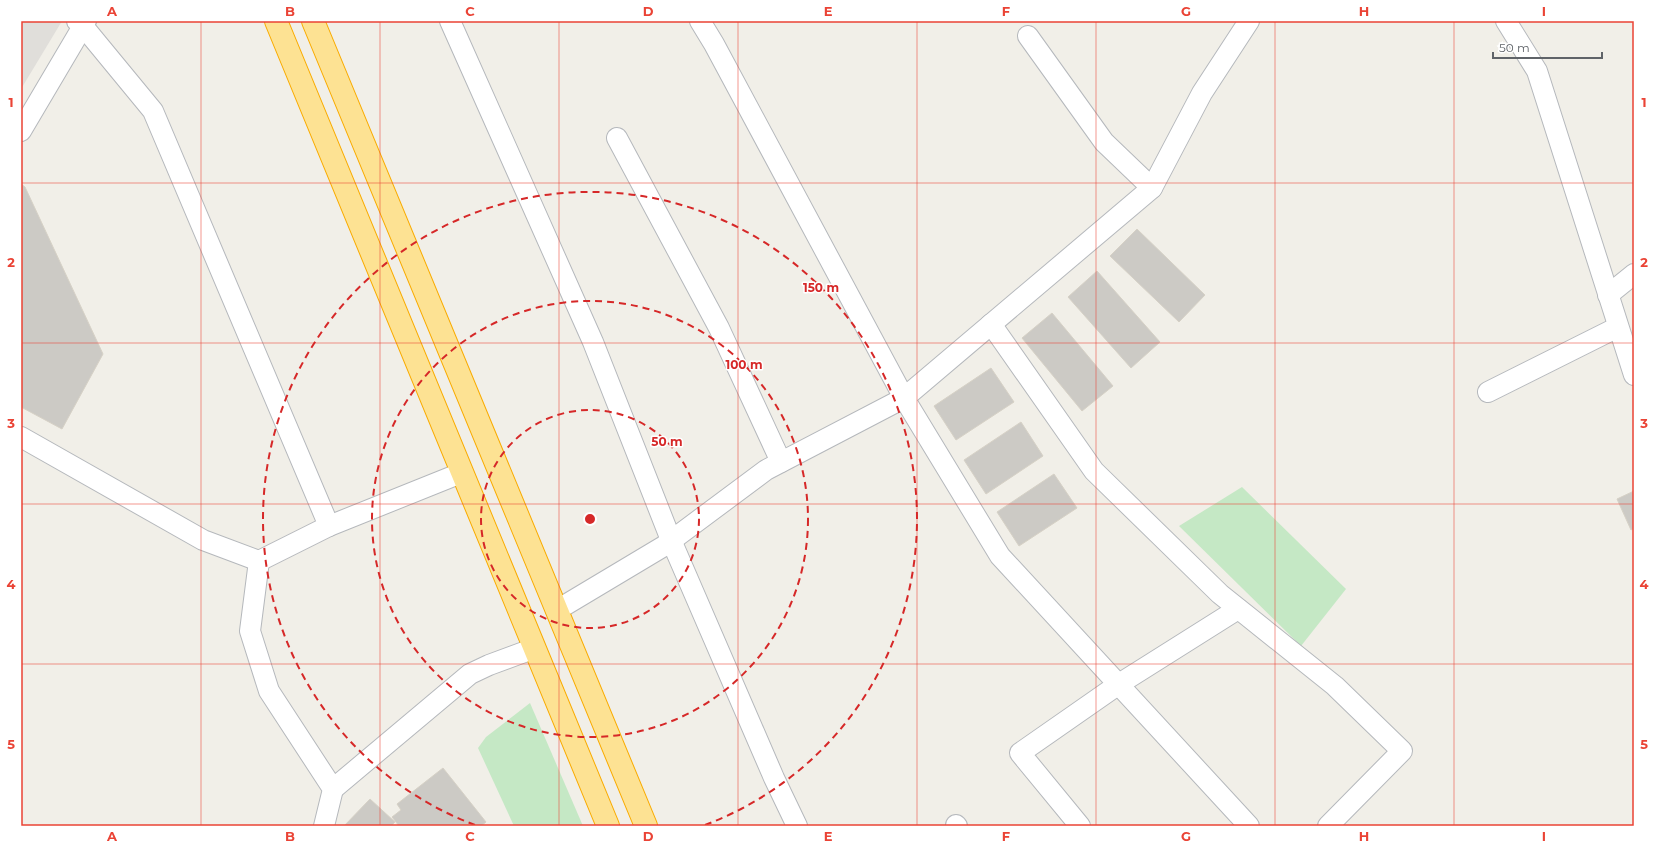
<svg xmlns="http://www.w3.org/2000/svg" width="1655" height="847" viewBox="0 0 1655 847" font-family="Montserrat,sans-serif">
<style>
.industrial{fill:#e0deda}
.green{fill:#c5e8c5}
.building{fill:#cccac5;stroke:#d6d1c6}
.lines{fill:none;stroke-linecap:round;stroke-linejoin:round}
.minor-casing{stroke:#b5b8bc;stroke-width:22}
.highway-casing{stroke:#f9ab00;stroke-width:24}
.minor{stroke:#fff;stroke-width:20}
.highway{stroke:#fde293;stroke-width:22}
.grid{fill:none;stroke:#ea4335;stroke-width:1;stroke-opacity:0.55}
.ring{fill:none;stroke:#d62828;stroke-width:2;stroke-dasharray:7 5}
.centre{fill:#d62828;stroke:#fff;stroke-width:2}
.ring-label{font-size:12px;text-anchor:middle;font-weight:bold;fill:#d62828;stroke:#fff;stroke-width:3;stroke-linejoin:round;paint-order:stroke}
.neatline{fill:none;stroke:#ea4335;stroke-width:1.5}
.grid-label{font-size:13px;text-anchor:middle;font-weight:bold;fill:#ea4335}
</style>
<rect width="100%" height="100%" fill="#f1efe8"/>
<!-- industrial -->
<polygon class="industrial" points="21,21 62,21 21,89"/>
<!-- green -->
<g class="green">
<polygon points="1242,487 1346,589 1301,646 1179,526"/>
<polygon points="530,703 583,826 514,826 478,748 486,737"/>
</g>
<!-- building -->
<g class="building">
<polygon points="21,184 25,187 103,354 62,429 21,407"/>
<polygon points="1137,229 1205,295 1179,322 1110,256"/>
<polygon points="1097,271 1160,342 1131,368 1068,297"/>
<polygon points="1052,313 1113,386 1082,411 1022,338"/>
<polygon points="991,368 1014,402 956,440 934,406"/>
<polygon points="1021,422 1043,456 986,494 964,460"/>
<polygon points="1054,474 1077,508 1019,546 997,512"/>
<polygon points="1634,491 1634,528 1631,530 1617,499"/>
<polygon points="443,768 486,822 481,826 399,826 392,817 401,810 397,804"/>
<polygon points="370,799 395,822 391,826 344,826"/>
</g>
<g class="lines">
<defs>
<g id="minor">
<polyline points="77,21 83,26 153,111 329,526"/>
<polyline points="450,21 593,342 671,540 774,778 797,826"/>
<polyline points="700,21 714,44 904,398 1000,556 1249,826"/>
<polyline points="1506,21 1537,71 1634,375"/>
<polyline points="1028,36 1104,142 1152,188"/>
<polyline points="21,131 86,21"/>
<polyline points="617,138 719,328 781,462"/>
<polyline points="1608,295 1634,274"/>
<polyline points="991,324 1094,471 1220,594 1335,686 1402,751 1328,826"/>
<polyline points="1488,392 1618,327"/>
<polyline points="21,437 203,540 259,561 329,526 461,473"/>
<polyline points="259,561 250,631 269,691 333,789 324,826"/>
<polyline points="557,610 664,546 766,470 904,398 1152,188 1202,93 1249,21"/>
<polyline points="333,789 470,674 489,665 535,648"/>
<polyline points="956,825 957,826"/>
<polyline points="1080,826 1020,753 1119,684 1238,609"/>
</g>
<g id="highway">
<polyline points="276,21 608,826"/>
<polyline points="313,21 646,826"/>
</g>
</defs>
<!-- minor casing -->
<use href="#minor" class="minor-casing"/>
<!-- highway casing -->
<use href="#highway" class="highway-casing"/>
<!-- minor -->
<use href="#minor" class="minor"/>
<!-- highway -->
<use href="#highway" class="highway"/>
</g>
<!-- grid -->
<path class="grid" d="M201,21V826M380,21V826M559,21V826M738,21V826M917,21V826M1096,21V826M1275,21V826M1454,21V826M21,183H1634M21,343H1634M21,504H1634M21,664H1634"/>
<!-- distance rings -->
<g class="ring">
<circle cx="590" cy="519" r="109"/>
<circle cx="590" cy="519" r="218"/>
<path d="M475 825A327 327 0 1 1 705 825"/>
</g>
<circle cx="590" cy="519" r="6" class="centre"/>
<g class="ring-label">
<text x="821" y="292">150 m</text>
<text x="744" y="369">100 m</text>
<text x="667" y="446">50 m</text>
</g>
<!-- border -->
<rect width="1655" height="847" fill="none" stroke="#ffffff" stroke-width="44"/>
<!-- scale -->
<path d="M1493 52v6h109v-6" fill="none" stroke="#5f6368" stroke-width="2"/>
<text x="1499" y="52" font-size="12" fill="#5f6368" stroke="#ffffff" stroke-width="3" paint-order="stroke">50 m</text>
<rect x="22" y="22" width="1611" height="803" class="neatline"/>
<g class="grid-label">
<text x="112" y="16">A</text>
<text x="290" y="16">B</text>
<text x="470" y="16">C</text>
<text x="648" y="16">D</text>
<text x="828" y="16">E</text>
<text x="1006" y="16">F</text>
<text x="1186" y="16">G</text>
<text x="1364" y="16">H</text>
<text x="1544" y="16">I</text>
<text x="11" y="107">1</text>
<text x="1644" y="107">1</text>
<text x="11" y="267">2</text>
<text x="1644" y="267">2</text>
<text x="11" y="428">3</text>
<text x="1644" y="428">3</text>
<text x="11" y="589">4</text>
<text x="1644" y="589">4</text>
<text x="11" y="749">5</text>
<text x="1644" y="749">5</text>
<text x="112" y="841">A</text>
<text x="290" y="841">B</text>
<text x="470" y="841">C</text>
<text x="648" y="841">D</text>
<text x="828" y="841">E</text>
<text x="1006" y="841">F</text>
<text x="1186" y="841">G</text>
<text x="1364" y="841">H</text>
<text x="1544" y="841">I</text>
</g>
</svg>
